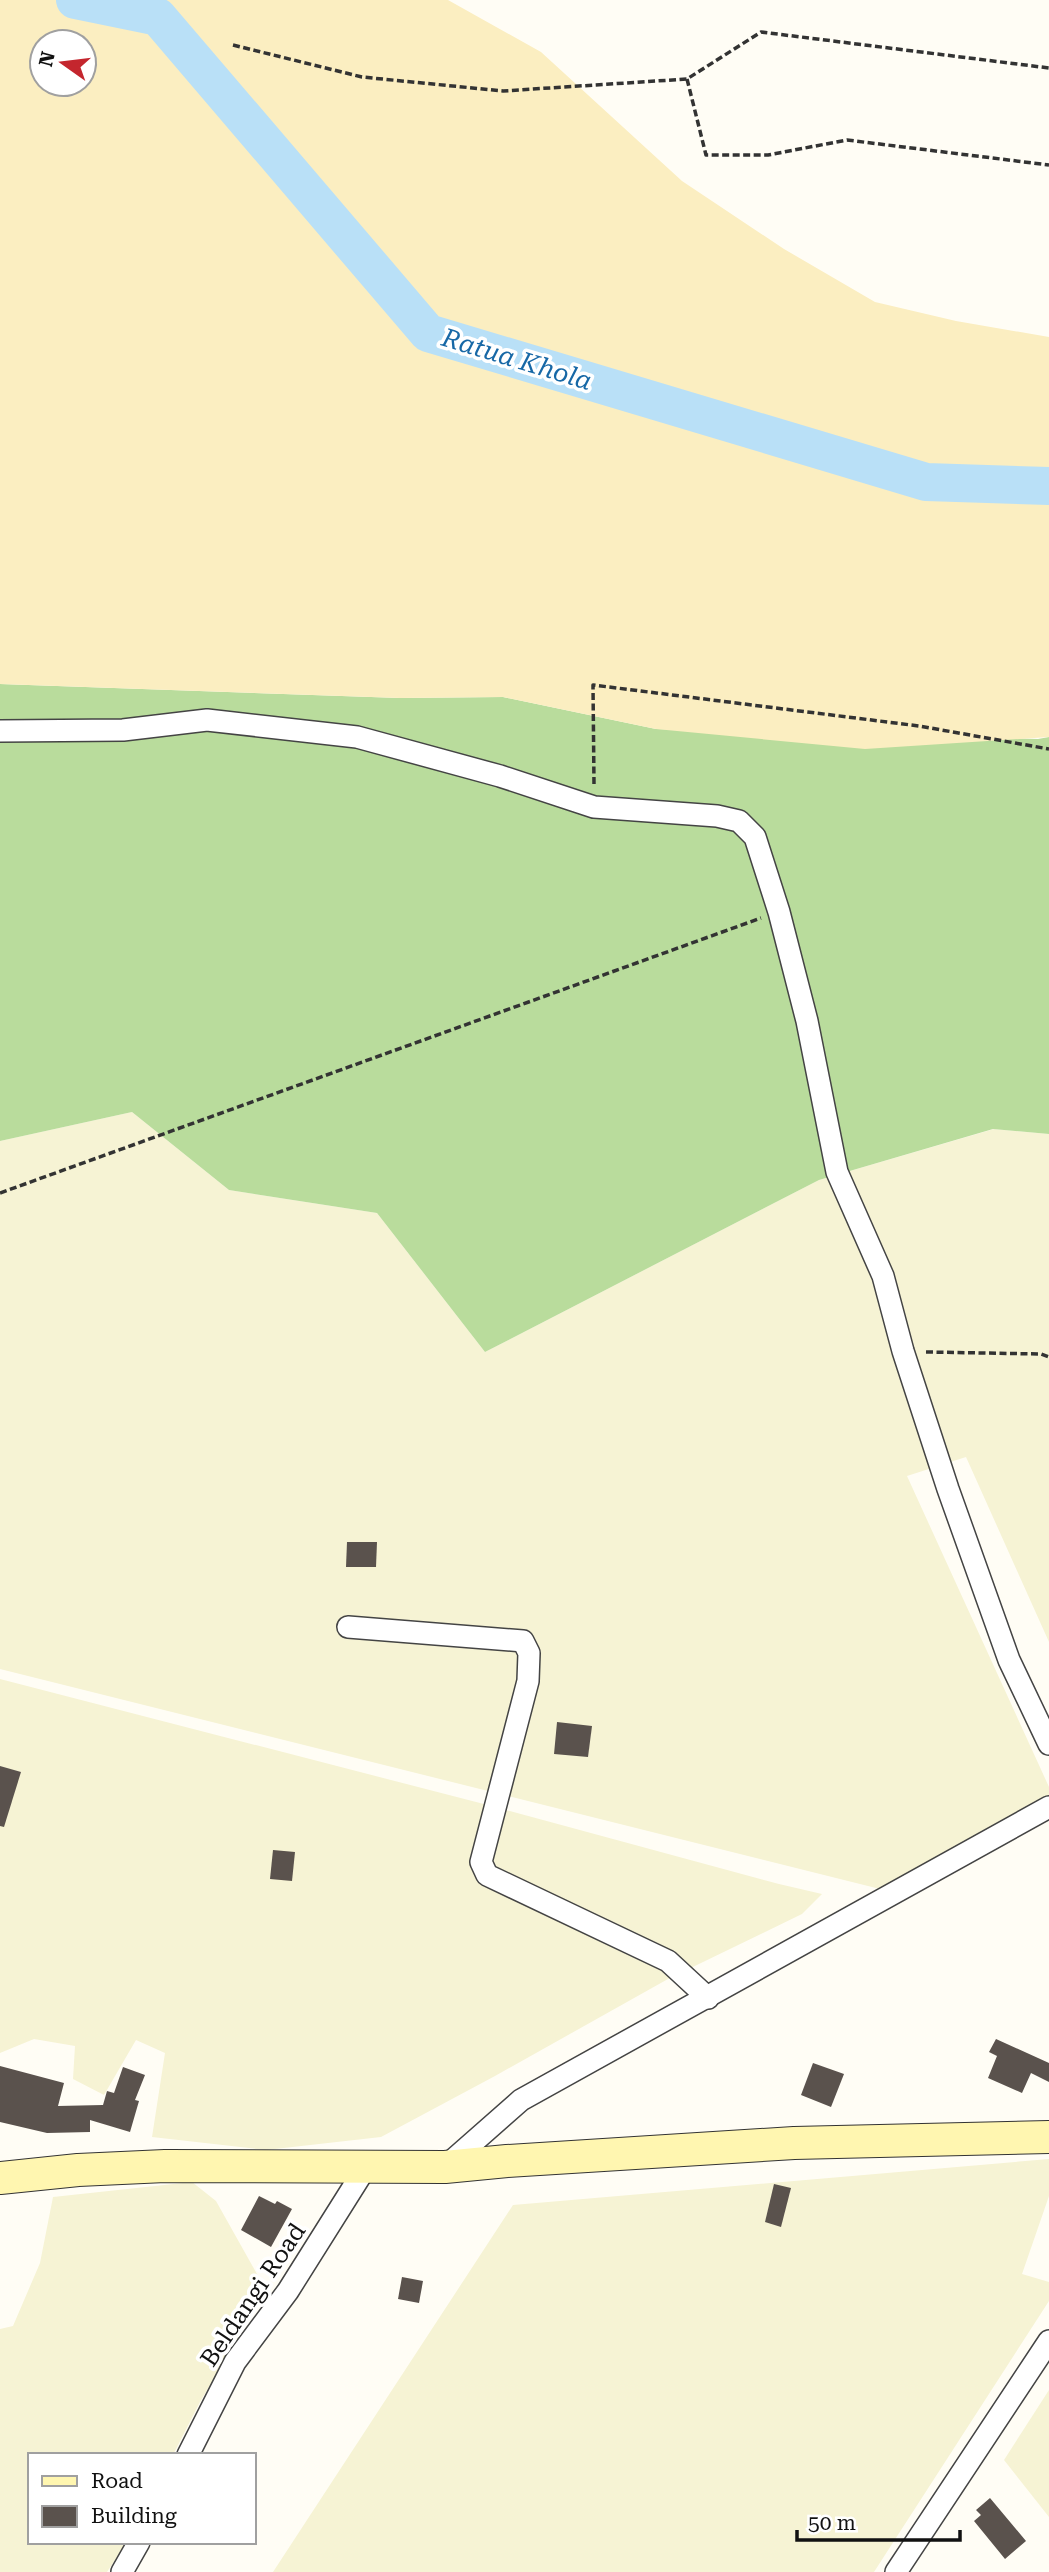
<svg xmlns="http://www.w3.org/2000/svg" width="1049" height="2572" viewBox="0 0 1049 2572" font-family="'Roboto Serif',serif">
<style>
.farmland{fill:#f6f3d4}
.forest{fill:#b9dc9c}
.sand{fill:#fbeec1;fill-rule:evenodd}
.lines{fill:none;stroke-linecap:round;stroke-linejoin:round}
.river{stroke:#b9e0f7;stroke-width:38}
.building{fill:#5a524d}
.street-casing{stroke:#444;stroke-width:24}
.secondary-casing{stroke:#333;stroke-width:34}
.path{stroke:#333;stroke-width:3.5;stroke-dasharray:7 3.5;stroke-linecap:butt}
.street{stroke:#fff;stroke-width:21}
.secondary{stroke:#fff6b0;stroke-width:32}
.labels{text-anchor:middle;stroke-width:7;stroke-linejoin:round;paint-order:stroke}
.street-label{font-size:24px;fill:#111;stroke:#fff}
.water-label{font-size:26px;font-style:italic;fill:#1768a6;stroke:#fff}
</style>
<rect width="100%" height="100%" fill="#fffdf5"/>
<!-- farmland -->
<g class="farmland">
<polygon points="132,1112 229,1190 377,1213 485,1352 819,1180 994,1129 1049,1134 1049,1642 966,1457 907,1476 1049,1787 1049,1800 880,1889 0,1669 0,1141"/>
<polygon points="0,1679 480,1803 779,1884 822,1894 802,1914 668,1979 495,2076 381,2137 266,2150 152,2137 165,2053 136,2040 104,2095 73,2079 75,2046 34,2039 0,2053"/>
<polygon points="1049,2159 1049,2196 1022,2274 1049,2282 1049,2301 874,2572 273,2572 513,2205"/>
<polygon points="192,2182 216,2201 266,2290 200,2402 173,2455 30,2455 30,2542 127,2542 107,2572 0,2572 0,2329 13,2326 40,2263 53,2197"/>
<polygon points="1049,2390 1049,2517 1004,2460"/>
</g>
<!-- forest -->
<polygon class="forest" points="0,684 400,698 503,697 656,729 1038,739 1049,737 1049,1134 993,1129 819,1180 485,1352 377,1213 229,1190 132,1112 0,1141"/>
<!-- sand -->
<path class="sand" d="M0,0H448L541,52L682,181L784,249L875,302L956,321L1049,337V737L865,749L656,729L503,697L400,698L0,684ZM42,42H84V84H42Z"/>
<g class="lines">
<!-- river -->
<polyline class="river" points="75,0 158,17 428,333 926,482 1049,486"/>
</g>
<!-- building -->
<g class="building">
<polygon points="347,1542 377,1542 376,1567 346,1567"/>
<polygon points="557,1722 592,1726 588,1757 554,1754"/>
<polygon points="0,1766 21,1772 4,1827 0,1826"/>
<polygon points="273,1850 295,1852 292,1881 270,1879"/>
<polygon points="996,2039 1049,2063 1049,2082 1031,2073 1022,2093 988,2078 997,2056 989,2052"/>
<polygon points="813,2063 844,2074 831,2107 801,2095"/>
<polygon points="0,2066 64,2083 58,2106 103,2105 107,2091 114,2093 123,2067 145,2075 135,2100 139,2101 130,2132 90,2120 90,2132 47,2133 0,2122"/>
<polygon points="774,2184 791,2188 781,2227 765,2222"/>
<polygon points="259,2196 275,2204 277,2201 292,2209 271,2247 241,2230"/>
<polygon points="402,2277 423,2281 419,2303 398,2299"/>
<polygon points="990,2498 1026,2541 1005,2559 974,2521 981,2515 976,2510"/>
</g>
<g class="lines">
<defs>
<g id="street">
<polyline points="0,731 123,730 207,720 357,737 500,776 594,807 717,816 739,821 755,837 779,912 807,1021 837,1172 883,1276 903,1351 948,1489 1009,1660 1049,1744"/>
<polyline points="348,1627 523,1641 529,1653 528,1681 481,1862 487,1875 668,1961 708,1998"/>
<polyline points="445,2167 521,2100 1049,1807"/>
<polyline points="188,2455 235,2362 288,2291 366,2167"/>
<polyline points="122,2572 139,2542"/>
<polyline points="896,2572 1049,2341"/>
</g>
<polyline id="secondary" points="0,2178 78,2170 165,2166 445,2167 507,2161 794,2143 1049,2137"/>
</defs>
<!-- street casing -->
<use href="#street" class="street-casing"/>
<!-- secondary casing -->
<use href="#secondary" class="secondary-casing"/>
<!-- path -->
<g class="path">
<polyline points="233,45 362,77 503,91 687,79 761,32 1049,68"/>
<polyline points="687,79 706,155 768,155 847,140 1049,165"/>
<polyline points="594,784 593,685 919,726 1049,749"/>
<polyline points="0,1193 761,918"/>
<polyline points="926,1352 1041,1354 1049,1357"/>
</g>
<!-- street -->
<use href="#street" class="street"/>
<!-- secondary -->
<use href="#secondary" class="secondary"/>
</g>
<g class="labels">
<!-- street labels -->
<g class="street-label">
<text transform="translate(253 2295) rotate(-56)" y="8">Beldangi Road</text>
</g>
<!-- water labels -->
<g class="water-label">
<text transform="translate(517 359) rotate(17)" y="9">Ratua Khola</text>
</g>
</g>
<!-- legend -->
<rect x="28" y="2453" width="228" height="91" fill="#ffffff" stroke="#a0a0a0" stroke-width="2"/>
<rect x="42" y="2476" width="35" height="10" fill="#fff6b0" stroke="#a0a0a0" stroke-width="2"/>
<text x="91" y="2488" font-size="21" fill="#111111">Road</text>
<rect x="42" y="2506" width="35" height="21" fill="#5a524d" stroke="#a0a0a0" stroke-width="2"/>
<text x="91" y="2523" font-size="21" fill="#111111">Building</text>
<!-- north arrow -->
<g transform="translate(63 63) rotate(284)"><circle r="33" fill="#ffffff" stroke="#a0a0a0" stroke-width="2"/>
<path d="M0-5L12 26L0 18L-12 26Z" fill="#c4262e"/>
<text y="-10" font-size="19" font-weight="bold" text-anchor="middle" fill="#111111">N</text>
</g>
<!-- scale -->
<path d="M797 2530v10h163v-10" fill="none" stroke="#111111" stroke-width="3.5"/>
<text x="808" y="2530" font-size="21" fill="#111111" stroke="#ffffff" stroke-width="5" paint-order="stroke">50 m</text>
</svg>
